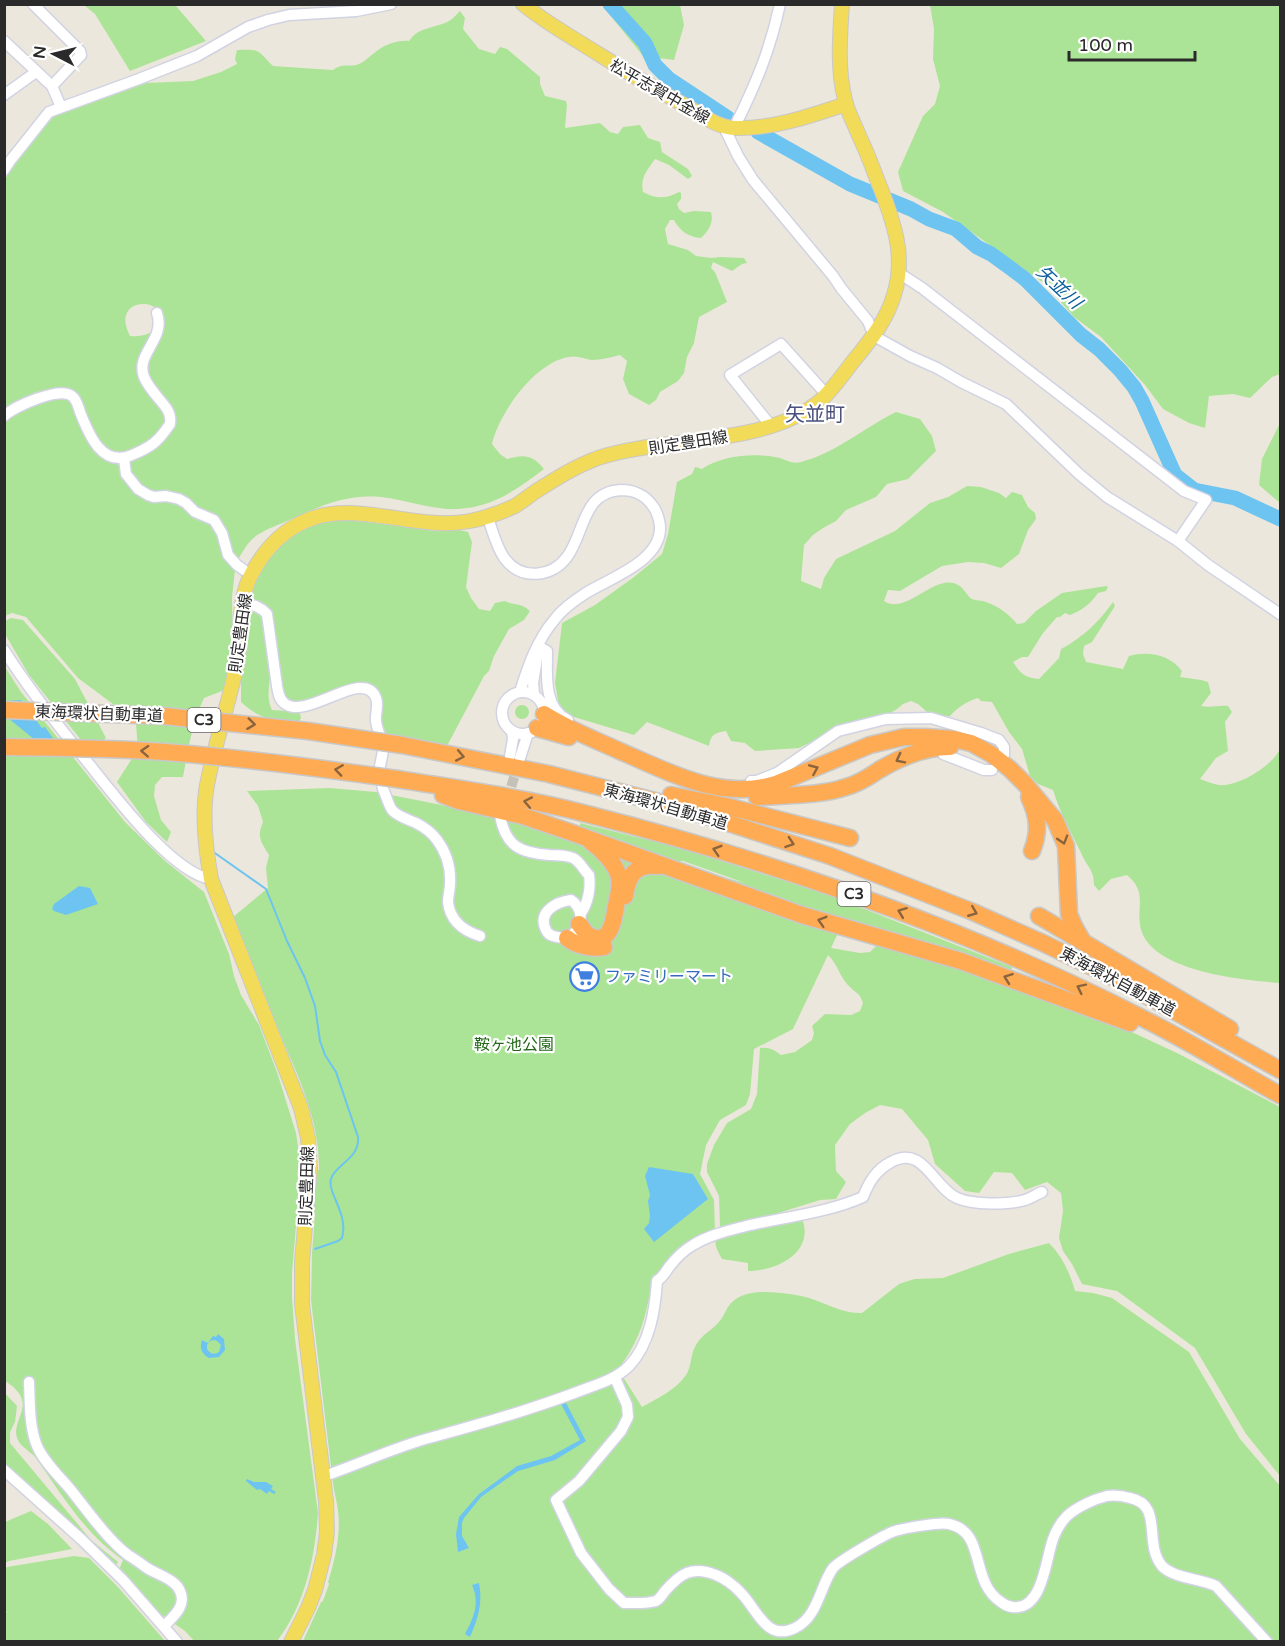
<svg xmlns="http://www.w3.org/2000/svg" width="1285" height="1646" viewBox="0 0 1285 1646" font-family="'Varela Round','Noto Sans JP',sans-serif">
<style>
.green{fill:#ace497}
.water{fill:#6dc4f0;fill-rule:evenodd}
.lines{fill:none;stroke-linecap:round;stroke-linejoin:round}
.stream{stroke:#6dc4f0;stroke-width:2}
.river{stroke:#6dc4f0;stroke-width:15}
.minor-tunnel{stroke:#c5c1b8;stroke-width:10;stroke-dasharray:10 5;stroke-linecap:butt}
.minor-casing{stroke:#d1d3e3;stroke-width:13}
.major-casing{stroke:#c8c8c8;stroke-width:16}
.highway-casing{stroke:#c8c8c8;stroke-width:19}
.minor{stroke:#fff;stroke-width:10}
.major{stroke:#f3db5a;stroke-width:14}
.highway{stroke:#ffab54;stroke-width:16}
.highway-bridge-casing{stroke:#c8c8c8;stroke-width:19;stroke-linecap:butt}
.highway-bridge{stroke:#ffab54;stroke-width:16}
.oneway{stroke:#8a643d}
.labels{text-anchor:middle;stroke-width:4.5;stroke-linejoin:round;paint-order:stroke}
.shield{fill:#fff;stroke:#6a6a6a;stroke-width:1.5}
.shield-label{font-size:15px;font-weight:bold;fill:#2a2a2a}
.street-label{font-size:16px;fill:#2a2a2a;stroke:#fff}
.shop-label{font-size:16px;fill:#366cbe;stroke:#fff;text-anchor:start}
.park-label{font-size:16px;fill:#236819;stroke:#fff}
.water-label{font-size:18px;font-style:italic;fill:#0b609d;stroke:#fff}
.quarter-label{font-size:20px;fill:#4a4f7c;stroke:#fff}
</style>
<rect width="100%" height="100%" fill="#ece7dc"/>
<!-- green -->
<g class="green">
<polygon points="84,5 172,5 176,6 206,41 130,71 95,14"/>
<polygon points="602,5 680,5 684,25 674,60 643,56"/>
<polygon points="930,5 1280,5 1280,374 1272,377 1250,398 1233,394 1209,396 1205,428 1189,423 1163,409 1145,385 1101,337 1074,317 1045,284 943,212 903,191 898,172 923,116 935,104 940,86 933,59 934,29"/>
<path d="M460,11L465,18L463,29L479,49L495,54L500,47L507,49L540,77V84L545,96L566,101L567,105L565,128L600,123L610,132L618,134L623,127L640,125L648,138L660,142L662,152L688,169L692,176L688,179L669,165L655,159C647,171 640,177 643,192C656,199 666,199 679,192L681,193V199L677,204L679,209L684,213L694,211L711,212C714,222 709,231 701,238C688,237 680,231 674,220H670L665,229L668,244L688,250L696,256L711,258L720,257L744,258L747,263L742,264L732,271L713,262L711,268L715,272L727,302L699,317L694,343L687,357L684,373L678,381L660,392L656,400L649,405L629,394L623,379L627,361L620,355C612,357 600,360 592,360C585,359 577,355 569,357C535,362 499,413 492,444L500,454L507,459C524,454 533,455 544,469C520,487 498,504 467,508C439,513 409,500 381,497C345,494 321,506 289,520C279,525 268,528 259,534C250,539 244,549 239,558L230,553C227,538 224,520 209,514C204,512 200,511 195,509C188,505 186,498 177,496C169,494 162,494 154,493C137,491 129,475 127,460C151,450 171,443 174,414C165,402 146,382 146,367C146,349 174,329 159,311C151,301 132,302 127,313C123,321 127,329 130,336C140,337 147,335 155,330C149,344 139,356 140,372C142,390 168,405 168,418C168,423 165,427 163,431C154,444 140,450 126,455C104,463 89,432 84,415C82,408 82,399 76,394C66,386 52,391 41,395C29,399 14,403 5,412L4,181L14,164L50,118L146,83L193,81L221,72L237,64L235,59L237,50C261,49 257,50 273,66L333,70C344,63 345,67 356,65C364,63 367,58 373,54C384,45 396,40 409,41C417,29 427,29 439,25C448,23 454,18 460,11Z"/>
<path d="M60,396L70,398L79,421L121,463L138,491L166,498L213,521L227,557L235,570L232,597L233,652L226,686L222,691L204,698C192,723 188,750 183,777H162L155,785L154,796L161,820L171,832L167,842L146,822L117,782L138,749L135,711L113,704L78,678L26,617L12,613L5,616V421C19,407 41,401 60,396Z"/>
<path d="M896,412L920,419L932,436L936,451L908,479L887,484L876,497L846,510L836,521L823,528L813,535L804,545L801,581L821,589L824,578L836,559L895,531L930,503L948,497L967,486L981,487L999,493L1006,498L1012,492L1022,495L1028,507L1035,513L1036,519L1028,530L1019,554L1001,568L984,563L968,562L942,566L900,591L888,590L884,601C907,616 935,572 958,585C964,588 967,596 972,599C976,601 982,600 986,602C998,606 1009,614 1017,624L1024,623L1036,611L1062,593L1106,586L1108,587L1106,591L1098,593C1090,604 1083,610 1070,615L1065,613L1060,617H1057L1043,633L1028,657H1022L1013,662C1020,673 1025,678 1039,679L1059,658L1061,649C1082,638 1099,622 1113,602L1115,606L1092,642L1084,646L1083,654L1086,662L1123,669L1129,656C1148,651 1169,654 1182,671L1180,677L1201,680L1208,682L1211,693L1201,706C1211,708 1218,705 1228,706L1232,712L1225,722L1228,751L1216,758L1200,779C1206,781 1213,784 1219,785C1238,787 1272,766 1280,749V983C1244,980 1147,972 1140,925C1137,904 1147,892 1127,875L1111,879L1099,891L1094,885C1094,870 1088,868 1082,855C1072,834 1060,813 1053,790L1038,784L1030,776L1022,749L1009,732L992,702L981,701L978,698C966,702 958,707 950,716H940L928,713L918,704L911,701L903,704L897,709L884,717L836,730L799,748L755,751L745,743L731,741L726,731C715,733 711,734 709,746L647,722L634,735L574,717L565,712L559,706L555,683L562,623L595,605L634,577L662,554L668,534L677,482L692,474L695,467L702,469C721,456 752,453 775,457C784,458 792,465 801,462C836,453 865,427 896,412Z"/>
<polygon points="1280,423 1280,503 1259,485 1262,459"/>
<path d="M335,520C369,521 401,527 435,531C446,532 457,528 468,532L472,542L466,587L471,598L479,609L490,611L495,603L505,601C515,606 520,602 530,611L524,620L509,629L494,656L489,671L484,676L447,746L385,735L380,723L372,687L293,703L283,695L270,611L259,601L250,599C257,566 279,537 312,525C319,522 327,521 335,520Z"/>
<path d="M251,608C251,609 259,612 259,613C267,621 270,657 270,668C271,683 265,696 272,710L287,711L300,713L301,718L298,723C274,720 260,720 241,702V679L248,619Z"/>
<polygon points="11,618 23,620 75,679 106,738 89,750 29,675 5,634 5,621"/>
<path d="M5,667L21,692L125,822L165,861L204,892L229,954L234,976L241,995L259,1025L277,1072L296,1133L301,1167L292,1273V1297L295,1339L318,1513C315,1557 305,1605 277,1641H194L185,1631L157,1612L119,1570L123,1560C86,1535 61,1494 36,1458C31,1452 23,1448 19,1442C6,1421 43,1405 5,1381Z"/>
<circle cx="522" cy="712" r="7"/>
<path d="M330,788L376,792L492,815L745,883L683,861H670L580,829V823L680,848L829,895L1012,967L1011,973L844,920L831,948L860,953L870,952L879,943L1091,1013L1179,1054L1280,1107V1476L1246,1434L1195,1348L1117,1291L1082,1284L1072,1264L1063,1251L1059,1238L1063,1211L1061,1193L1047,1182L1025,1190L1012,1173L994,1172L979,1193L965,1191L935,1164L928,1140L902,1109L880,1105L865,1113L850,1124L835,1145L836,1171L846,1182L836,1199L820,1200L775,1214L720,1227L719,1196L707,1172V1164L714,1145L727,1123L751,1109L757,1094L760,1048C770,1047 774,1050 781,1055L795,1052L812,1040L814,1033L812,1026L825,1014L851,1015L860,1011L863,1003C859,992 858,995 851,988C840,979 838,964 828,955L793,1029L754,1049L750,1094L746,1105L720,1120L706,1145L700,1174L714,1200L715,1232L662,1275H653C647,1312 642,1339 618,1369L642,1407C656,1399 676,1390 686,1375C692,1366 690,1354 696,1345C701,1335 711,1331 718,1323C723,1318 725,1312 728,1307C735,1296 747,1293 760,1292C773,1292 788,1293 801,1296C821,1300 841,1314 862,1313L899,1284L908,1281L915,1279L943,1278L1009,1254L1049,1243C1062,1256 1070,1273 1075,1291L1093,1293L1112,1298L1189,1352L1240,1439L1280,1486V1641H303L321,1602L323,1601L329,1584L328,1582C335,1560 341,1534 338,1511C337,1502 334,1492 333,1483L311,1300L312,1253L315,1214H312L314,1170H319C320,1120 297,1074 278,1029C263,992 248,955 233,917L268,888L266,868L269,855C260,841 257,836 263,822L258,806L247,791Z"/>
<path d="M801,1216C817,1251 778,1271 748,1271V1263L722,1259C718,1251 713,1245 717,1236Z"/>
<polygon points="4,1392 17,1406 15,1422 10,1432 10,1443 91,1540 118,1562 115,1567 5,1466"/>
<polygon points="31,1511 48,1524 72,1549 9,1561 5,1563 5,1522"/>
<polygon points="74,1556 89,1558 117,1586 165,1641 5,1641 5,1614 7,1612 5,1610 5,1570 7,1567"/>
</g>
<!-- water -->
<g class="water">
<polygon points="21,700 42,728 45,727 55,741 35,740 8,718 7,701"/>
<polygon points="79,886 90,888 98,904 66,915 54,911 52,909 54,904"/>
<polygon points="649,1167 693,1174 708,1199 654,1242 644,1229 649,1223 650,1216 648,1201 650,1195 645,1176"/>
<path d="M218,1334L224,1339L225,1350L219,1357L209,1358C202,1354 199,1348 202,1340L208,1343L213,1336L216,1337ZM214,1340L217,1341L221,1345L219,1352C214,1355 210,1354 207,1349V1345L210,1341Z"/>
<polygon points="566,1403 586,1441 555,1460 518,1471 481,1497 464,1518 462,1523 462,1536 469,1548 458,1552 456,1534 459,1517 479,1494 517,1466 551,1456 580,1440 561,1404"/>
<polygon points="247,1479 254,1482 266,1482 273,1486 271,1489 276,1492 274,1494 269,1491 267,1494 260,1489 257,1490 246,1481"/>
<path d="M479,1583C483,1603 478,1619 470,1637L465,1634C474,1617 480,1603 472,1585Z"/>
</g>
<g class="lines">
<!-- stream -->
<path class="stream" d="M212,851L266,889L287,941L305,978L315,1006L320,1041L325,1055L336,1072L358,1137C360,1159 335,1164 331,1179C327,1193 349,1214 342,1238L338,1241L315,1249"/>
<!-- river -->
<g class="river">
<polyline points="610,4 645,43 655,65 669,79 728,118"/>
<polyline points="758,132 850,184 911,209 929,219 956,229 977,247 991,254 1009,267 1025,279 1081,335 1099,349 1120,370 1134,387 1142,401 1175,475 1194,490 1235,498 1280,519"/>
</g>
<!-- minor-tunnel -->
<polyline class="minor-tunnel" points="507,801 518,764"/>
<defs>
<g id="minor">
<polyline points="33,4 80,51 81,55 52,86"/>
<polyline points="4,41 52,86 61,107"/>
<polyline points="4,95 36,72"/>
<polyline points="724,127 738,156 753,180 833,276 841,288 868,321 874,336 910,356 937,368 961,382 1006,404 1079,474 1107,497 1178,541 1208,565 1280,614"/>
<path d="M734,128C755,86 770,51 780,4"/>
<polyline points="4,170 10,161 49,112 139,79 197,56 248,27 268,20 289,15 356,11 391,4"/>
<polyline points="899,273 922,288 1184,491 1206,500 1178,541"/>
<path d="M4,416C15,406 60,386 72,396C77,400 78,406 80,412C89,435 102,468 132,455C151,447 158,442 170,424C171,418 170,414 167,409C160,399 149,389 144,377C135,353 166,340 157,313"/>
<polyline points="771,426 730,375 781,344 826,394"/>
<polyline points="124,459 126,474 138,489 148,495 154,497 166,496 179,499 186,503 195,512 214,520 222,533 228,555 237,565 251,575"/>
<path d="M488,517C492,531 497,548 505,559C522,581 552,577 567,557C585,533 582,492 621,490C633,490 645,495 652,505C657,511 659,518 660,526C662,561 610,578 586,593C575,600 563,608 555,619C537,640 528,666 520,692"/>
<path d="M242,602C252,605 260,606 267,614L277,686C278,692 279,699 284,703C306,722 364,666 376,698C379,705 375,714 376,721C377,730 382,739 383,748C383,754 381,760 380,766C379,774 381,781 383,789C386,795 388,804 392,810C398,817 408,819 416,823C424,827 432,833 437,840C446,852 451,868 450,884C450,890 448,896 448,902C450,921 464,931 480,936"/>
<path d="M538,646L547,651C547,674 543,708 568,720"/>
<path d="M4,650C29,690 60,727 89,764C114,795 172,873 211,879"/>
<circle cx="523" cy="713" r="21"/>
<polyline points="534,694 533,683 538,652"/>
<polyline points="943,754 984,770 992,770"/>
<polyline points="510,756 513,739 512,731"/>
<polyline points="520,758 528,733"/>
<polyline points="751,781 757,781 777,773 838,731 886,719 931,718 981,733 999,740 1004,747 1004,755"/>
<path d="M500,816C506,847 521,853 550,855C557,855 566,855 573,858C581,862 583,870 589,875C591,888 588,903 581,913"/>
<path d="M571,900C589,912 580,942 557,937C552,936 548,935 546,930C537,912 556,902 571,900Z"/>
<path d="M615,1378L627,1405L628,1417L621,1431L579,1481L556,1500L581,1553L609,1589L624,1603C634,1603 646,1604 656,1601C660,1599 662,1595 665,1591C680,1574 692,1565 716,1575C724,1578 735,1586 741,1593C757,1609 766,1642 795,1628C818,1617 820,1586 833,1568C839,1561 885,1534 895,1531C905,1528 939,1522 949,1524C987,1532 969,1581 1001,1602C1006,1606 1011,1608 1018,1607C1043,1605 1046,1558 1053,1539C1056,1531 1061,1522 1067,1516C1077,1507 1094,1499 1107,1496C1114,1495 1123,1496 1130,1498C1164,1505 1143,1543 1162,1566C1173,1578 1201,1579 1216,1586L1267,1642"/>
<path d="M29,1382C30,1403 29,1426 37,1446C44,1462 59,1476 70,1489C87,1510 107,1539 128,1555C135,1559 141,1564 147,1568C158,1575 175,1579 180,1591C187,1606 173,1617 164,1626"/>
<polyline points="4,1470 81,1539 123,1580 177,1642"/>
<path d="M323,1475L330,1474C364,1462 398,1446 433,1437C481,1424 530,1410 577,1392C595,1385 615,1380 629,1366C650,1344 655,1310 657,1281C663,1277 665,1273 669,1267C676,1258 684,1250 693,1245C709,1235 727,1231 746,1226C784,1217 827,1213 863,1197C869,1182 876,1170 891,1162C923,1144 933,1187 957,1198C973,1205 1008,1205 1025,1200C1031,1198 1037,1194 1042,1192"/>
</g>
<g id="major">
<path d="M523,4C542,20 563,32 584,45C618,66 651,87 686,106C702,115 716,127 735,128C773,129 810,116 846,104"/>
<path d="M291,1642L308,1608L315,1590L324,1555L327,1532L326,1501L302,1304V1262L310,1168L308,1138L301,1108L211,879C206,851 202,820 206,791C213,748 228,707 237,664C242,635 237,604 250,577C264,549 283,528 313,518C362,502 419,531 470,521C485,518 500,513 515,506C523,501 530,495 538,490C557,478 576,466 598,458C664,436 766,447 821,400C832,390 842,376 851,364C869,342 886,322 894,295C906,257 894,223 881,189C874,172 868,154 860,138C855,125 848,113 845,100C837,68 840,36 842,4"/>
</g>
<g id="highway">
<path d="M544,714C569,730 596,740 622,752C671,773 721,801 776,784L870,745L904,737H925L954,739L971,743L991,754L1010,769L1025,784L1055,820L1066,846L1069,914L1074,926L1082,940"/>
<polyline points="537,728 569,737"/>
<polyline points="402,745 549,774 682,808 830,856 973,912 1043,943 1117,979 1280,1070"/>
<path d="M397,779C459,789 522,797 583,813C777,862 966,928 1144,1019C1190,1042 1235,1070 1280,1095"/>
<polyline points="443,795 459,801 523,816 570,832 802,915 961,961 1130,1023"/>
<polyline points="671,795 726,806 850,838"/>
<path d="M757,797C785,795 820,796 846,787C858,784 869,777 879,770C901,757 924,747 950,747"/>
<path d="M1029,797C1038,816 1040,831 1032,851"/>
<path d="M625,896C628,875 635,864 658,866"/>
<polyline points="1039,916 1230,1029"/>
<path d="M579,924C582,927 584,932 588,935C610,948 614,920 616,906C618,896 622,883 618,874C614,862 601,849 591,842"/>
<path d="M567,938C576,946 592,949 604,947"/>
</g>
</defs>
<!-- minor casing -->
<use href="#minor" class="minor-casing"/>
<!-- major casing -->
<use href="#major" class="major-casing"/>
<!-- highway casing -->
<use href="#highway" class="highway-casing"/>
<!-- minor -->
<use href="#minor" class="minor"/>
<!-- major -->
<use href="#major" class="major"/>
<!-- highway -->
<use href="#highway" class="highway"/>
<defs>
<g id="highway-bridge">
<polyline points="4,710 164,716 308,731 402,745"/>
<path d="M4,747C58,748 111,748 165,752C242,758 319,768 397,779"/>
</g>
</defs>
<!-- highway-bridge casing -->
<use href="#highway-bridge" class="highway-bridge-casing"/>
<!-- highway-bridge -->
<use href="#highway-bridge" class="highway-bridge"/>
</g>
<!-- one-way arrows -->
<defs><path id="oneway-chevron" d="M-2-3.5L2.5 0L-2 3.5" fill="none" stroke-width="1.6" stroke-linecap="round" stroke-linejoin="round" transform="scale(1.5)"/></defs>
<g class="oneway">
<use href="#oneway-chevron" transform="translate(251 724) rotate(7)"/>
<use href="#oneway-chevron" transform="translate(145 751) rotate(-177)"/>
<use href="#oneway-chevron" transform="translate(460 756) rotate(11)"/>
<use href="#oneway-chevron" transform="translate(900 759) rotate(153)"/>
<use href="#oneway-chevron" transform="translate(814 769) rotate(-23)"/>
<use href="#oneway-chevron" transform="translate(339 770) rotate(-172)"/>
<use href="#oneway-chevron" transform="translate(528 802) rotate(-169)"/>
<use href="#oneway-chevron" transform="translate(1063 840) rotate(73)"/>
<use href="#oneway-chevron" transform="translate(790 843) rotate(19)"/>
<use href="#oneway-chevron" transform="translate(717 850) rotate(-163)"/>
<use href="#oneway-chevron" transform="translate(902 912) rotate(-159)"/>
<use href="#oneway-chevron" transform="translate(973 912) rotate(22)"/>
<use href="#oneway-chevron" transform="translate(822 921) rotate(-163)"/>
<use href="#oneway-chevron" transform="translate(1008 978) rotate(-160)"/>
<use href="#oneway-chevron" transform="translate(1081 988) rotate(-154)"/>
</g>
<!-- icons -->
<defs>
<symbol id="supermarket-ring" viewBox="-11 -11 22 22"><circle r="9.5" fill="#fff" stroke="#3f7fe0" stroke-width="1.5"/><path d="M-6-5.5h2.5l.6 2H6L4.5 2H-2.5L-4.4-4H-6ZM-1.5 3.2a1.3 1.3 0 1 0 .1 0ZM3 3.2a1.3 1.3 0 1 0 .1 0Z" fill="#3f7fe0"/></symbol>
</defs>
<g fill-rule="evenodd">
<use href="#supermarket-ring" x="568" y="960" width="33" height="33"/>
</g>
<g class="labels">
<!-- shield labels -->
<g class="shield">
<rect x="187.5" y="708" width="33" height="24" rx="4.5"/>
<rect x="837.5" y="882" width="33" height="24" rx="4.5"/>
</g>
<g class="shield-label">
<text x="204" y="725">C3</text>
<text x="854" y="899">C3</text>
</g>
<!-- street labels -->
<g class="street-label">
<text transform="translate(660 91) rotate(30)" y="6">松平志賀中金線</text>
<text transform="translate(688 442) rotate(-9)" y="6">則定豊田線</text>
<text transform="translate(240 633) rotate(-82)" y="6">則定豊田線</text>
<text transform="translate(99 713) rotate(2)" y="6">東海環状自動車道</text>
<text transform="translate(666 806) rotate(16)" y="6">東海環状自動車道</text>
<text transform="translate(1118 981) rotate(28)" y="6">東海環状自動車道</text>
<text transform="translate(306 1186) rotate(-88)" y="6">則定豊田線</text>
</g>
<!-- shop labels -->
<g class="shop-label">
<text x="605" y="982">ファミリーマート</text>
</g>
<!-- park labels -->
<g class="park-label">
<text x="514" y="1050">鞍ヶ池公園</text>
</g>
<!-- water labels -->
<g class="water-label">
<text transform="translate(1059 287) rotate(43)" y="6">矢並川</text>
</g>
<!-- quarter labels -->
<g class="quarter-label">
<text x="815" y="421">矢並町</text>
</g>
</g>
<!-- border -->
<rect width="1285" height="1646" fill="none" stroke="#2a2a2a" stroke-width="12"/>
<!-- north arrow -->
<g transform="translate(54 54) rotate(277)" stroke="#ffffff" stroke-width="4.5" paint-order="stroke">
<path d="M0-4.5L10 22L0 15L-10 22Z" fill="#2a2a2a"/>
<text y="-9" font-size="16" font-weight="bold" text-anchor="middle" fill="#2a2a2a">N</text>
</g>
<!-- scale -->
<path d="M1069 51v9h126v-9" fill="none" stroke="#2a2a2a" stroke-width="3"/>
<text x="1078" y="51" font-size="18" fill="#2a2a2a" stroke="#ffffff" stroke-width="4.5" paint-order="stroke">100 m</text>
</svg>
